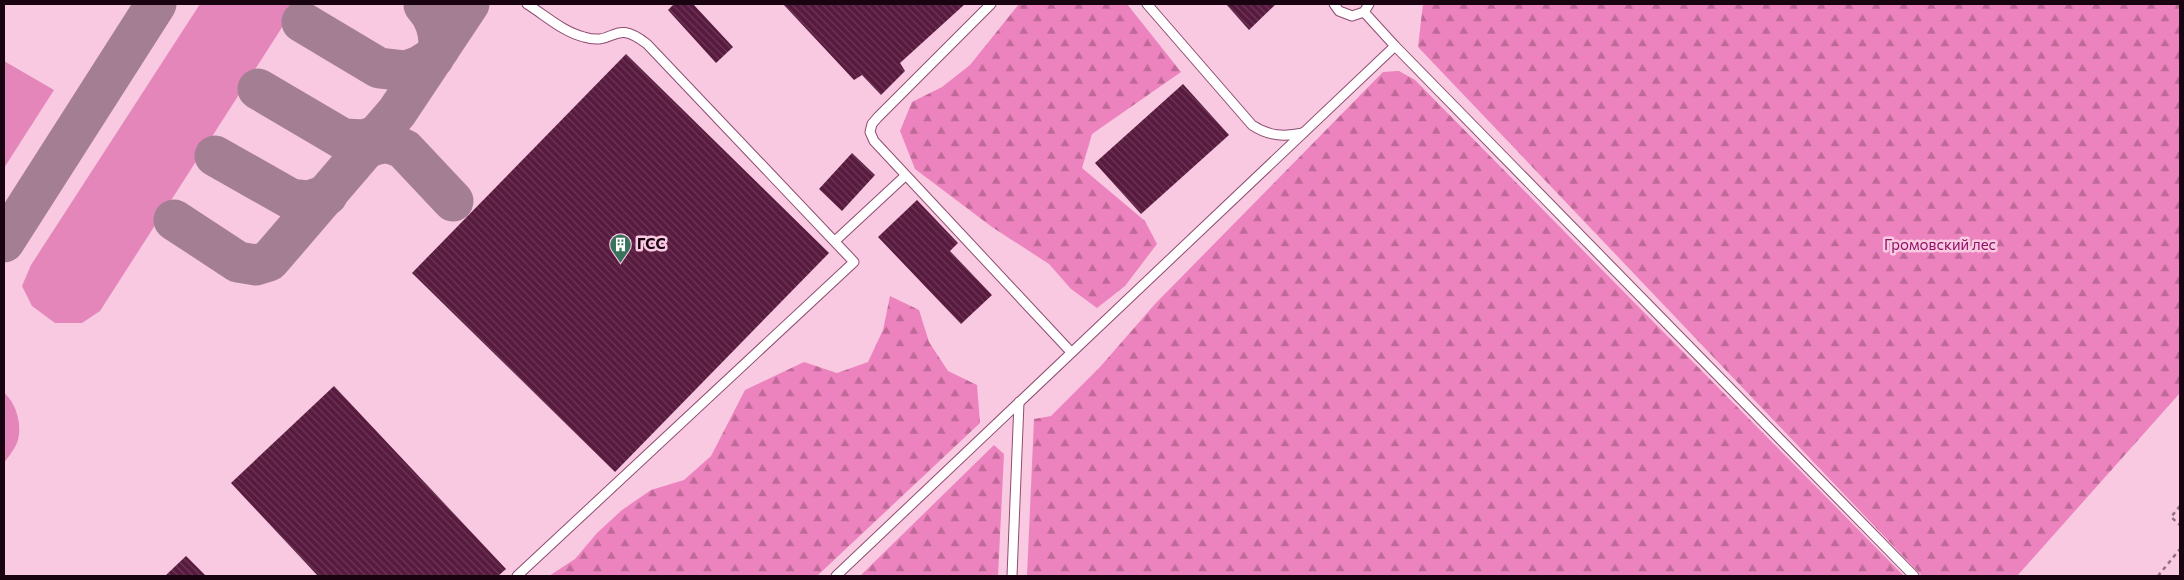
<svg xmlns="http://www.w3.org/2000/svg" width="2184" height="580" viewBox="0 0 2184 580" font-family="Commissioner,sans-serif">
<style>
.grass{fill:#e486ba}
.forest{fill:url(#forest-firs)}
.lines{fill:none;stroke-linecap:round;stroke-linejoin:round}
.taxiway{stroke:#a47e92;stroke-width:41}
.building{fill:url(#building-back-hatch)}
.lane-casing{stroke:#8f4c71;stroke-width:11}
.path{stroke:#936f82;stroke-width:2.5;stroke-dasharray:4 4;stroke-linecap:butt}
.lane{stroke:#fff;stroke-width:9}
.labels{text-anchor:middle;stroke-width:5;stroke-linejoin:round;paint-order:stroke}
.poi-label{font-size:15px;font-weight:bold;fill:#1a0310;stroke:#f8c9e1;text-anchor:start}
.park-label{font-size:15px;fill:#921067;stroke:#f8c9e1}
</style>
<defs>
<pattern id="forest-firs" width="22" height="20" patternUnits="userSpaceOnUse" patternTransform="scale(1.25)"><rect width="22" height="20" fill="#ed83be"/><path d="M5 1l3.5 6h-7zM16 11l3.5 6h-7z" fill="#bf6999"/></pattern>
<pattern id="building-back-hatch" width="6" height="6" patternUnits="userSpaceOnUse" patternTransform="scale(1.25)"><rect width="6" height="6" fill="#581a3f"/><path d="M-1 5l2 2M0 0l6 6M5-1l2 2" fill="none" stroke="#6c3957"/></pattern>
</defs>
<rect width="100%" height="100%" fill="#f8c9e1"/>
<!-- grass -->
<g class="grass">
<polygon points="200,4 297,4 100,311 82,323 55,323 32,306 22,286 31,265"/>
<polygon points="4,61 54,90 4,168"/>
<path d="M4,393C17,403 23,428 17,443C14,450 8,457 4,463Z"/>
</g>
<!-- forest -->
<g class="forest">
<polygon points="1019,4 1127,4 1181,72 1092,134 1082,168 1145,221 1157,244 1125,286 1097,308 1071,289 1049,264 992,227 915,169 900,131 912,102 942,87 970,65"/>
<polygon points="1423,4 2180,4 2180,393 2017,576 1922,576 1418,47"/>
<polygon points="1399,71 1415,80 1904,576 1027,576 1034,419 1051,416 1100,367 1155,304 1383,72"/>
<polygon points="890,296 919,310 929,342 948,371 977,385 980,423 817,576 549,576 575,559 597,533 622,510 651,490 684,480 711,456 745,390 804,362 837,373 868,362 883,330"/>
<polygon points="994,445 1004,454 998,576 860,576"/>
</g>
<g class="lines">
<!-- taxiway -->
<g class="taxiway">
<path d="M424,5C436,18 440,32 439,49"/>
<polyline points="302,22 379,68 406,71 420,66 434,57"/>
<polyline points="258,89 343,139 365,140 380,134"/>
<path d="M367,148C381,141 392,142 405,150L453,201"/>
<polyline points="215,156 291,199 309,201 327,195"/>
<polyline points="174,220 238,262 256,265 269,261 397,112 469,4"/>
<polyline points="4,242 156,4"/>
</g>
</g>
<!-- building -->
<g class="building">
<polygon points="674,4 693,4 733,47 716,63 668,10"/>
<polygon points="783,4 965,4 900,63 905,71 881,95 862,75 854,80"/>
<polygon points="1226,4 1276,4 1249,30"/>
<polygon points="626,54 829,253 615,472 412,273"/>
<polygon points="1183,84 1229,135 1141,214 1095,163"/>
<polygon points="852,153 875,175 842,211 819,189"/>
<polygon points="917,200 958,243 950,251 992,295 961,324 878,237"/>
<polygon points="334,386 506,569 498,576 318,576 231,483"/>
<polygon points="186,556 206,576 165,576"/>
</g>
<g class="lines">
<defs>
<g id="lane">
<polyline points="991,4 878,117 872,124 870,132 874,141 1071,352"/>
<path d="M1147,4L1252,125C1268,136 1284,137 1303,133"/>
<polyline points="1334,4 1339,11 1352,16 1364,12 1369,4"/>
<polyline points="1364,12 1395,46 1914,576"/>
<polyline points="835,241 905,176"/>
<path d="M517,576L854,262L647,44C612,17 616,47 584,37C563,32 545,15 527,4"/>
<polyline points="836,576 1395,46"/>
<polyline points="1012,576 1019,402"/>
</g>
</defs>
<!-- lane casing -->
<use href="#lane" class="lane-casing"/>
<!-- path -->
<g class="path">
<polyline points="2180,506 2171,517 2180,525"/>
<polyline points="2158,576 2180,549"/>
</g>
<!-- lane -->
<use href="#lane" class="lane"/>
</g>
<!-- icons -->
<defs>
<symbol id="building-pin" viewBox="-11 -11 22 30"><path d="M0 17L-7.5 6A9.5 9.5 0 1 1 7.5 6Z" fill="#38735c" stroke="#f8c9e1"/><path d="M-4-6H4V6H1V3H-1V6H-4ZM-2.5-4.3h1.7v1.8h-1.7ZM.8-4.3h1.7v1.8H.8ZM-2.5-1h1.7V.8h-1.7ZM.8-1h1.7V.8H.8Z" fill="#fff"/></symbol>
</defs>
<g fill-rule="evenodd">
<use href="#building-pin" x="608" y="232" width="25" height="34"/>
</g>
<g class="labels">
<!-- poi labels -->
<g class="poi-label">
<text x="637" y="249">ГСС</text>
</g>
<!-- park labels -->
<g class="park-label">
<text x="1940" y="250">Громовский лес</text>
</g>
</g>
<!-- border -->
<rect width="2184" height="580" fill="none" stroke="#1a0310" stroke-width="10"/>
</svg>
